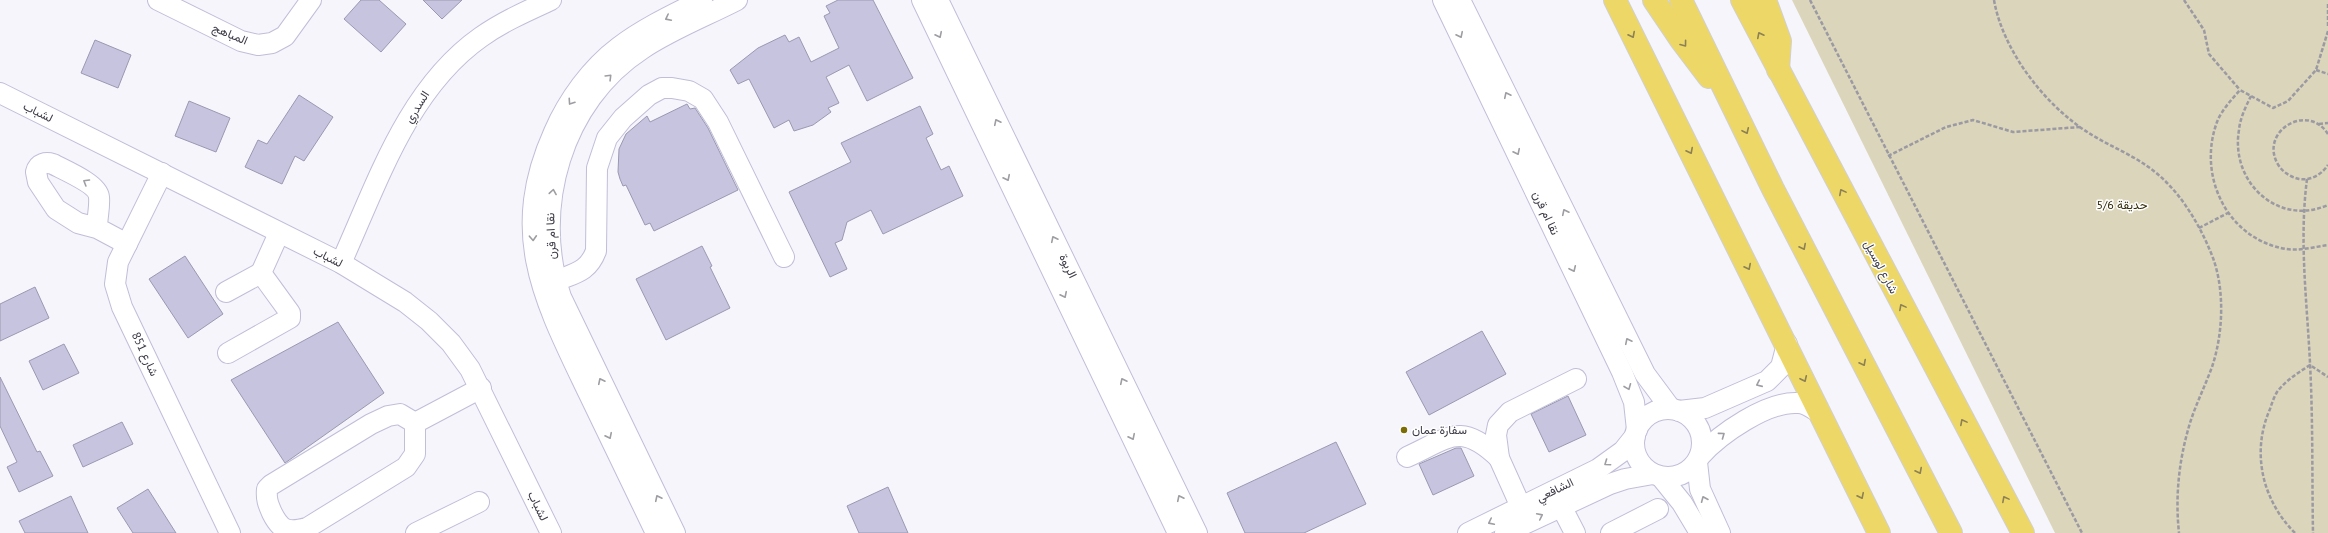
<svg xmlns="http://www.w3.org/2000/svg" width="2328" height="533" viewBox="0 0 2328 533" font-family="'PT Sans',Vazirmatn,sans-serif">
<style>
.green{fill:#dad5bb}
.building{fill:#c6c4de;stroke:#9b98b2}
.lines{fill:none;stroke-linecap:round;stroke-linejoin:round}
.minor-casing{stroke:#c0bed8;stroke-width:22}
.highway-casing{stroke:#d0d0d3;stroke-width:24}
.path{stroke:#9b99a2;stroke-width:2.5;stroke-dasharray:4 2;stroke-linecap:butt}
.minor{stroke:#fff;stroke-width:20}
.highway{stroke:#edd767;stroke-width:22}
.oneway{stroke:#9e9da2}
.oneway2{stroke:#8c8155}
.poi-dot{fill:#7c6c05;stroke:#fff;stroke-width:1.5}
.labels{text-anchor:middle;stroke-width:3;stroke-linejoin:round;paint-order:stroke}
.street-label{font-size:12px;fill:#3d3b46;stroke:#fff}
.park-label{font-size:12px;fill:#322b06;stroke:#fff}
.poi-label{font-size:12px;fill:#3d3b46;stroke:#fff;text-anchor:start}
</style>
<rect width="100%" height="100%" fill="#f6f5fb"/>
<!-- green -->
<polygon class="green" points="1792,0 2328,0 2328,533 2055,533"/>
<!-- building -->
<g class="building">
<polygon points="361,0 379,0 406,24 381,52 344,19"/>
<polygon points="423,0 462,0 442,19"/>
<polygon points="838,0 873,0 913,78 867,101 849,65 826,77 839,103 828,108 831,112 813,125 794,131 789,120 774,128 749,79 738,84 730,70 758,48 785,35 789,42 799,37 811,62 839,48 824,16 830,13 826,6"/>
<polygon points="95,40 131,55 118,88 81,73"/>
<polygon points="299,95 333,117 304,161 295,156 282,184 245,167 258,140 267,144"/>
<polygon points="189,101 230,118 216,152 175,136"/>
<polygon points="687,104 690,109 695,108 708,128 738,190 654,231 650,223 645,225 626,185 623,186 620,179 618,172 619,149 626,134 647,116 650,122"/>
<polygon points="920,106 933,134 926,138 941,170 949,166 963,196 883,234 871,210 847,222 842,240 835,243 847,269 830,277 789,192 851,162 841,143"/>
<polygon points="702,246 712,266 710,267 730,308 666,340 636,279"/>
<polygon points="185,256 223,314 188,338 149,279"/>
<polygon points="35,287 49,318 0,341 0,304"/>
<polygon points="338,322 384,393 285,463 231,380"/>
<polygon points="1482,331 1506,374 1429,415 1406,372"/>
<polygon points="64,344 79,373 43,390 29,361"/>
<polygon points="0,377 37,452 40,451 53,476 19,492 7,467 17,462 0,426"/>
<polygon points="1568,396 1586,435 1549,452 1531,414"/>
<polygon points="122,422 133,444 83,467 73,445"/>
<polygon points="1336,442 1366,504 1304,533 1245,533 1227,493"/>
<polygon points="1456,448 1461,448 1474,476 1433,495 1419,464"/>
<polygon points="888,487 908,533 859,533 847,506"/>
<polygon points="148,489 176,533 133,533 117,508"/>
<polygon points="71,496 88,533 25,533 19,521"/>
</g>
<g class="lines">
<defs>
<g id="minor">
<polyline points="158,0 241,41 258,45 272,43 285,36 311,0"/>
<polyline points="922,0 1178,533"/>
<polyline points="938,0 1197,533"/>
<polyline points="1443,0 1622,372 1634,402 1637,430"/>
<polyline points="1460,0 1645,374 1671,409"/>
<polyline points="0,93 341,263 405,302 429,321 451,343 470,369 551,533"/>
<polyline points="162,173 118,262 115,284 122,307 230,533"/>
<path d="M97,228C97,218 100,207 99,197C98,184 64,170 53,164C46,162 38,163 36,172L38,182L56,209L78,223L97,228L127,244"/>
<path d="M341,263C377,184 407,89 481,37C502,22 527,11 551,0"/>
<path d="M556,281C575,273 588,272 596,251L597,168L607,138L623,118L649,95L662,88H672L689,91L703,99L718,122L784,257"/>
<polyline points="226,292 261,273"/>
<polyline points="228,353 290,318 290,313 261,273 279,233"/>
<circle cx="1668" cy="443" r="34"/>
<polyline points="1679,411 1705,408 1767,381 1781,367 1787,344"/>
<path d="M400,414L415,423V454L406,467L307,528C288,533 281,531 272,513C268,504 266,499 267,489L271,485L371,424L388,416Z"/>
<polyline points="415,423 481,388"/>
<path d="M1700,456C1720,434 1767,401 1798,403C1806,403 1813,409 1820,413"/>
<path d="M1407,457C1449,438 1460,421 1499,458"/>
<polyline points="1697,462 1700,489 1720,533"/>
<polyline points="1661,477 1682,503 1700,533"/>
<polyline points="1561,506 1575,533"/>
<polyline points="1521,507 1499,458 1496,435 1498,425 1510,412 1576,379"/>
<polyline points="416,533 479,502"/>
<path d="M656,533C633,486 611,439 588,392C544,300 508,234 554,132C568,100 591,68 619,47C644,28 674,14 702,0"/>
<path d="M675,533L561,297C531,208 562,101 642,49C670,30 706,16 737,0"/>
<polyline points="1468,533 1598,469 1623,451 1635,436"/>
<polyline points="1505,533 1610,484 1625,479 1653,474"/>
<polyline points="1611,533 1658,509"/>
</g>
<g id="highway">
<polyline points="1615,0 1879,533"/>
<polyline points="1654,0 1681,40 1709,77"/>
<polyline points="1681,0 1773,189 1951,533"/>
<polyline points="1742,0 2023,533"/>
<polyline points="1765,0 1780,41 1778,70"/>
</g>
</defs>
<!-- minor casing -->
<use href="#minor" class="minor-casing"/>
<!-- highway casing -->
<use href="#highway" class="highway-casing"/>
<!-- path -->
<g class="path">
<polyline points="1810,0 2082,533"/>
<path d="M1994,0C2003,52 2047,108 2092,135C2110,146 2130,154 2147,166C2178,187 2200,224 2213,258C2225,291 2223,334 2212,367C2205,386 2196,404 2190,423C2179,459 2175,496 2179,533"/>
<polyline points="2184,0 2204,30 2209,54 2240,90"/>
<polyline points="2328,4 2328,26"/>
<path d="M2328,31L2316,70L2288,101L2273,108L2240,90C2232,99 2221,111 2217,122C2197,176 2227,239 2286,249C2300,251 2314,247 2328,245"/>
<polyline points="2316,70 2328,74"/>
<path d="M2251,96C2246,106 2240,118 2239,130C2230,182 2278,227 2328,205"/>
<polyline points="2319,124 2328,123"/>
<path d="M2328,134C2307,101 2257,133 2279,166C2284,173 2291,177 2299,179C2311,181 2322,174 2328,165"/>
<polyline points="1888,156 1946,127 1973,120 2013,132 2080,127"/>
<path d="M2307,179C2299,241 2307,301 2310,363C2313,420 2312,477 2313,533"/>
<polyline points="2199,228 2228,213"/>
<path d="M2295,533C2262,500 2251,452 2270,409C2272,403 2274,397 2277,392C2286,380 2298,373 2310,365L2328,377"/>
</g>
<!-- minor -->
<use href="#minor" class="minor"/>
<!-- highway -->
<use href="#highway" class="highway"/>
</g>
<!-- one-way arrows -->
<defs><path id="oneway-chevron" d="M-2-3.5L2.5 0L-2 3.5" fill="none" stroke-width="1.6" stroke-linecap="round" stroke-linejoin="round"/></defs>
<g class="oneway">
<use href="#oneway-chevron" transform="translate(668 18) rotate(153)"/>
<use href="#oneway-chevron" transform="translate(939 35) rotate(64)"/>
<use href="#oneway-chevron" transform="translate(1460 35) rotate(64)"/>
<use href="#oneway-chevron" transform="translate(609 77) rotate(-45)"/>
<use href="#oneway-chevron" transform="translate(1507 95) rotate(-116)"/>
<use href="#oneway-chevron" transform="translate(571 102) rotate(124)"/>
<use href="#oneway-chevron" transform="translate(997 122) rotate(-116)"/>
<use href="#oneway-chevron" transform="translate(1517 152) rotate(64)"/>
<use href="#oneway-chevron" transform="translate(1007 178) rotate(64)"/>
<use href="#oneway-chevron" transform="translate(86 182) rotate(-149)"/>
<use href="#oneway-chevron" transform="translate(553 192) rotate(-81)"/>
<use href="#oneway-chevron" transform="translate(1565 212) rotate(-116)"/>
<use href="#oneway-chevron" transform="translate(533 238) rotate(87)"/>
<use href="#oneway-chevron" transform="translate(1054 239) rotate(-116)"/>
<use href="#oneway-chevron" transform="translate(1573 269) rotate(65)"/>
<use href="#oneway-chevron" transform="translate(1064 295) rotate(64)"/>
<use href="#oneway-chevron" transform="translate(1628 341) rotate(-116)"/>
<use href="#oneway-chevron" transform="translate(601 381) rotate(-116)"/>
<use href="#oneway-chevron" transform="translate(1123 381) rotate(-116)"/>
<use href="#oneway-chevron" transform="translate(1759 384) rotate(156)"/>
<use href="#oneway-chevron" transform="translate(1628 387) rotate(68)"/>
<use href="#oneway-chevron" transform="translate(1722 435) rotate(-36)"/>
<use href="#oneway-chevron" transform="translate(609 436) rotate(64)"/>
<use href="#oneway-chevron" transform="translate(1132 437) rotate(64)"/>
<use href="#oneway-chevron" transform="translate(1607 463) rotate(145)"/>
<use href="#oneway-chevron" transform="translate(658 498) rotate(-116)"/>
<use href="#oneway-chevron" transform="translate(1180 498) rotate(-116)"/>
<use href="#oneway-chevron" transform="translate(1704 499) rotate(-113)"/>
<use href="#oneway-chevron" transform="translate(1540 516) rotate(-26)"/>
<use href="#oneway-chevron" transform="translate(1491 522) rotate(154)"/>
</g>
<g class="oneway2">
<use href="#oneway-chevron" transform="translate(1632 35) rotate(63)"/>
<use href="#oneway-chevron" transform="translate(1760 35) rotate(-117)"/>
<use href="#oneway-chevron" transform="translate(1684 44) rotate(53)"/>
<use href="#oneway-chevron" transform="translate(1746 131) rotate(65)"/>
<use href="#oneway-chevron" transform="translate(1690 151) rotate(63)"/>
<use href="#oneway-chevron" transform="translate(1842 192) rotate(-118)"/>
<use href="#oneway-chevron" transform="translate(1803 247) rotate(63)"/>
<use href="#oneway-chevron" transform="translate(1748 267) rotate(63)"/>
<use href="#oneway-chevron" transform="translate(1902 307) rotate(-118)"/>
<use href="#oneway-chevron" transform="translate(1863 363) rotate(63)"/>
<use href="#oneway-chevron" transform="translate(1804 379) rotate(65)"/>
<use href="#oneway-chevron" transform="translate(1963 422) rotate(-118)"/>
<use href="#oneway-chevron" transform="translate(1919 471) rotate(63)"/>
<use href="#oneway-chevron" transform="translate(1861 496) rotate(64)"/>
<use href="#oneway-chevron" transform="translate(2005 499) rotate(-118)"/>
</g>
<!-- markers -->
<circle class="poi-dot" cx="1404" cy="430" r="4"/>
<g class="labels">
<!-- street labels -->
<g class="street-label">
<text transform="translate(230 34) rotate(23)" y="4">المباهج</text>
<text transform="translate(417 107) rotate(-58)" y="4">السدري</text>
<text transform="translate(38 112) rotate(26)" y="4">لشباب</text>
<text transform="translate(1546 213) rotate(65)" y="4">نقا ام قرن</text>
<text transform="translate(551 236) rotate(-92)" y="4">نقا ام قرن</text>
<text transform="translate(328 257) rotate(27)" y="4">لشباب</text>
<text transform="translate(1068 266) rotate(64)" y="4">الربوة</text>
<text transform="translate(1881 267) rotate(62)" y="4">شارع لوسيل</text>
<text transform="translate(145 354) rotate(65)" y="4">شارع 851</text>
<text transform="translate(1555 490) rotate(-26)" y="4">الشافعي</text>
<text transform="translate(538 506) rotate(64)" y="4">لشباب</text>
</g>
<!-- park labels -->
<g class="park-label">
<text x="2122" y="209">حديقة 5/6</text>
</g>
<!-- poi labels -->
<g class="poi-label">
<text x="1412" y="434">سفارة عمان</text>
</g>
</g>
</svg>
